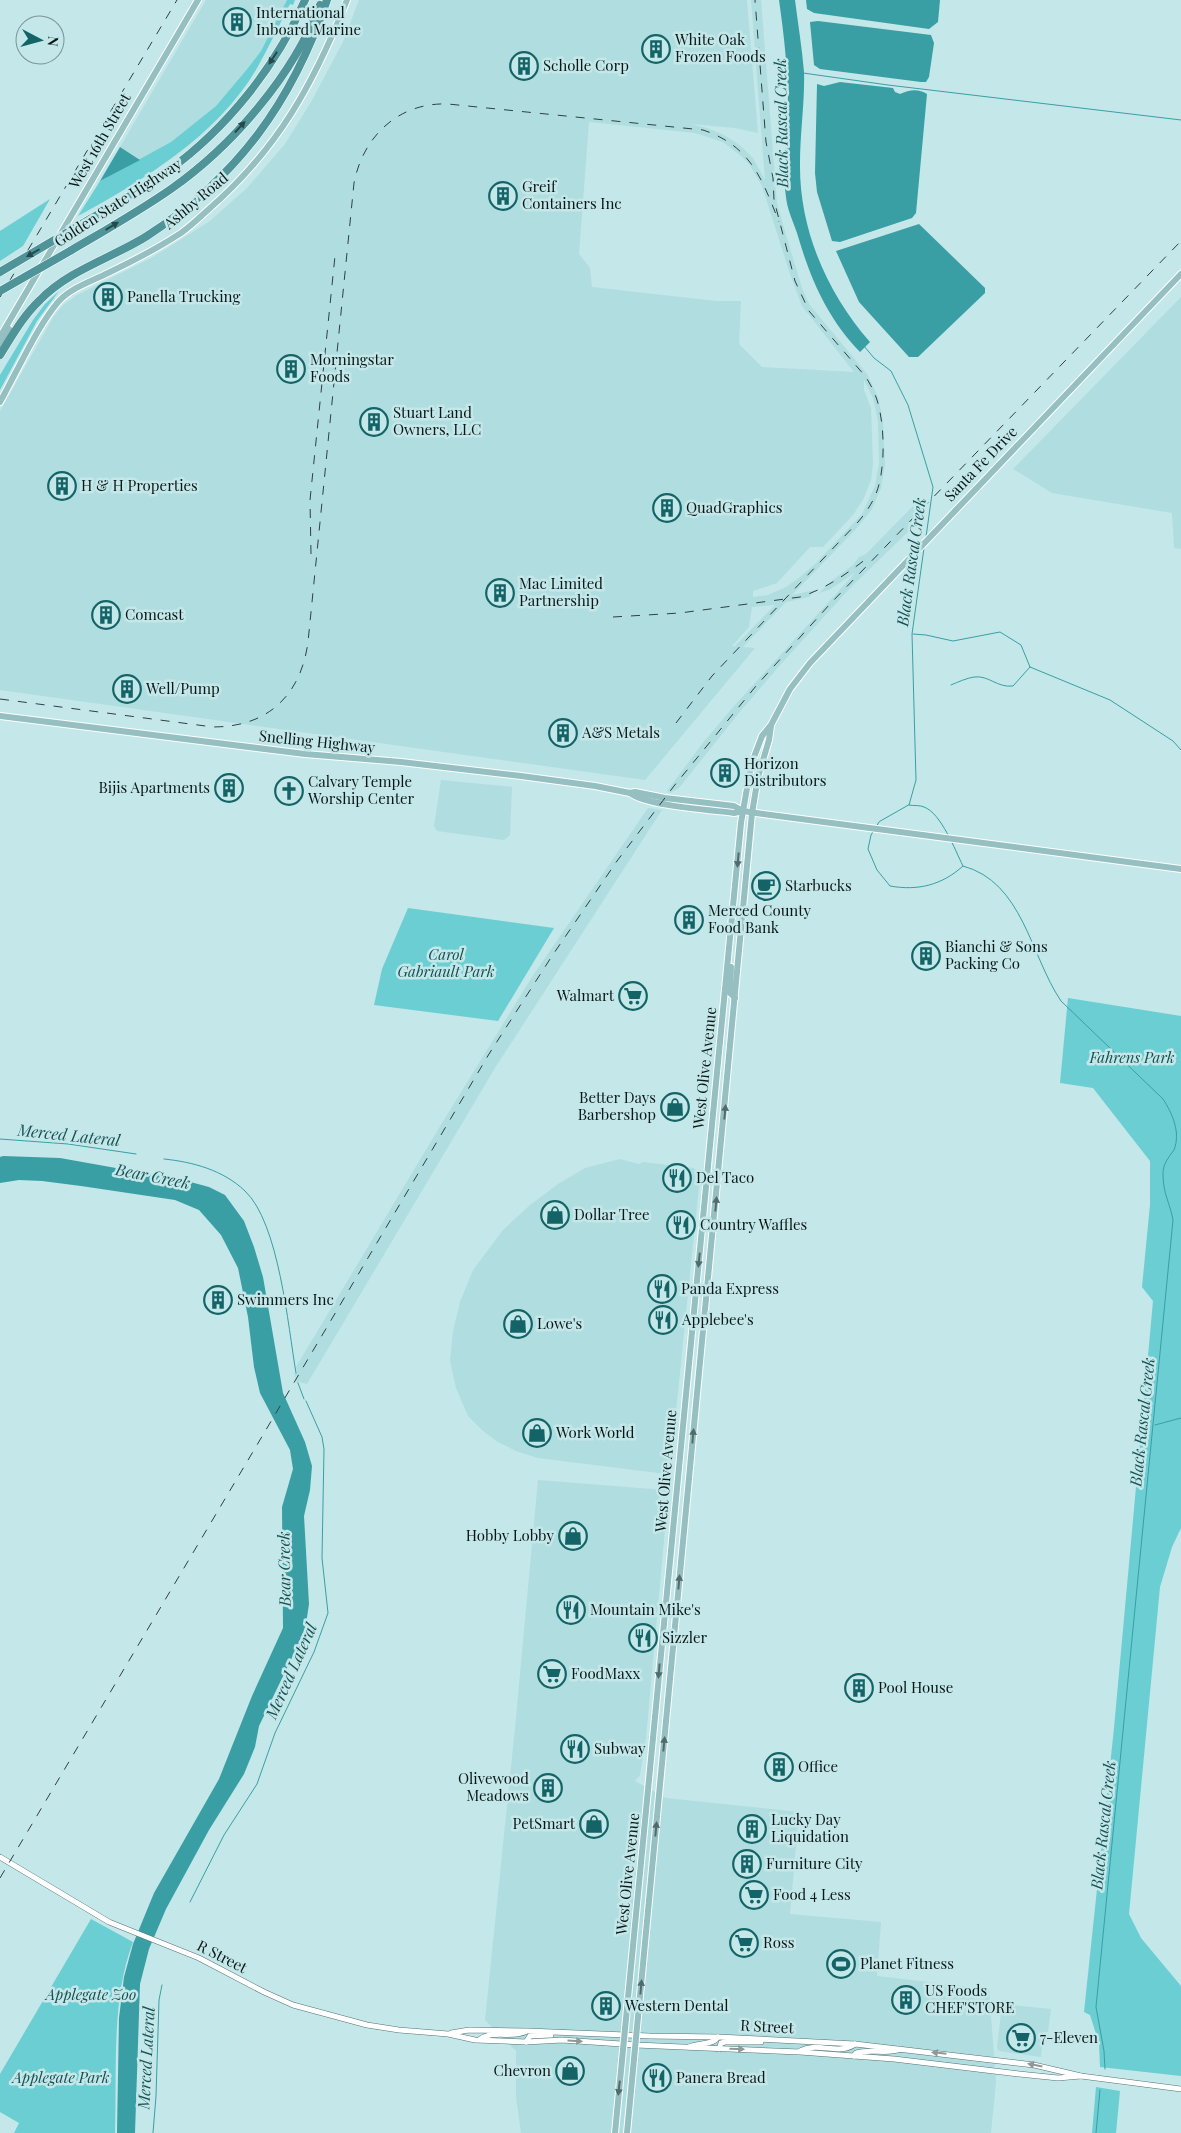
<svg xmlns="http://www.w3.org/2000/svg" width="1181" height="2133" viewBox="0 0 1181 2133" font-family="'Playfair Display',serif">
<style>
.built{fill:#b0dddf;fill-rule:evenodd}
.green{fill:#6aced3}
.water{fill:#399fa4}
.lines{fill:none;stroke-linecap:round;stroke-linejoin:round}
.stream{stroke:#399fa4;stroke-width:1}
.minor-casing{stroke:#527273;stroke-width:6}
.major-casing{stroke:#fff;stroke-width:8}
.highway-casing{stroke:#fff;stroke-width:9}
.minor{stroke:#fff;stroke-width:5}
.major{stroke:#95bfc1;stroke-width:6}
.highway{stroke:#4e9498;stroke-width:8}
.rail{stroke:#2f4041;stroke-width:1;stroke-dasharray:9 9;stroke-linecap:butt}
.highway-bridge-casing{stroke:#fff;stroke-width:9;stroke-linecap:butt}
.highway-bridge{stroke:#4e9498;stroke-width:8}
.oneway{fill:#25494b}
.oneway2{fill:#506b6c}
.oneway3{fill:#919797}
.labels{text-anchor:middle;stroke-width:5;stroke-linejoin:round;paint-order:stroke}
.poi-label{font-size:15px;fill:#0a1717;stroke:#c4e7e9;text-anchor:start}
.street-label{font-size:15px;fill:#0a1717;stroke:#c4e7e9}
.park-label{font-size:15px;font-style:italic;fill:#144f51;stroke:#c4e7e9}
.water-label{font-size:16px;font-style:italic;fill:#175154;stroke:#c4e7e9}
</style>
<rect width="100%" height="100%" fill="#c4e7e9"/>
<!-- built -->
<g class="built">
<polygon points="206,0 287,0 261,51 248,68 216,106 171,142 140,160 120,147"/>
<path d="M359,0H747L758,133L735,128L691,124L707,128L724,135L741,146L753,158L765,180L751,0H761L777,203L786,235L802,288L809,304L867,374L878,397L883,421L885,465L881,488L872,509L857,528L792,595L815,590L809,597L786,602L743,647L755,648L645,780L0,690V411L54,316L63,305L77,295L153,257L210,221L247,188L285,144L311,102L343,42ZM589,122L695,133L723,142L741,156L749,164L762,186L789,271L802,306L854,372L762,367L739,344L741,301H716L592,287L590,268L579,254ZM864,380L873,398L878,421L879,464L875,486L862,514L816,563L799,578L786,587L768,595L753,597V591L777,583L810,547H823L853,515L863,500L871,480L873,464L871,408L864,390ZM775,605L735,646H732L749,627L752,607Z"/>
<polygon points="1181,297 1181,549 1174,548 1172,513 1052,493 1013,469"/>
<polygon points="918,501 926,509 914,523 915,525 851,587 781,664 738,714 679,788 670,793 667,791 702,744 735,705 856,572 829,590 819,593 830,582 853,565 859,557 866,554"/>
<polygon points="441,780 512,787 510,835 504,840 437,831 434,826"/>
<polygon points="648,808 662,810 495,1068 307,1384 299,1382 297,1384 294,1373 297,1372 296,1367 439,1128 532,977"/>
<polygon points="620,1159 639,1164 643,1162 693,1168 699,1171 700,1177 670,1470 666,1474 538,1458 516,1451 498,1442 483,1431 468,1416 456,1388 450,1361 453,1331 460,1302 473,1270 503,1230 530,1205 558,1184 585,1168"/>
<polygon points="538,1480 665,1490 668,1496 646,1738 640,1775 635,1781 666,1798 799,1812 790,1914 881,1922 877,1976 989,1989 996,2082 991,2133 521,2133 516,2097 516,2051 485,2020 515,1728"/>
<polygon points="1002,2004 1051,2009 1048,2032 1043,2032 1041,2057 999,2051 997,2048"/>
</g>
<!-- green -->
<g class="green">
<path d="M287,0H295L293,5L290,4C279,25 269,47 257,68C218,135 144,180 78,216L100,181L171,142L216,106L248,68L261,51Z"/>
<polygon points="50,199 23,246 0,261 0,231"/>
<polygon points="59,291 37,321 0,390 0,375 33,320 45,304"/>
<polygon points="408,908 554,928 498,1021 374,1005 382,969"/>
<polygon points="1068,998 1181,1016 1181,1528 1172,1547 1160,1587 1129,1914 1141,1938 1181,1986 1181,2076 1100,2067 1099,2043 1090,2015 1084,2012 1114,1728 1153,1301 1142,1287 1150,1205 1150,1161 1093,1088 1060,1083"/>
<path d="M91,1919L133,1942C111,1999 117,2072 115,2133H14L19,2123L0,2112V2074Z"/>
<polygon points="1096,2087 1120,2091 1116,2133 1092,2133"/>
</g>
<!-- water -->
<g class="water">
<path d="M779,0H795C798,24 802,48 804,72C805,100 800,133 800,163C799,229 827,293 870,342L860,352C827,318 810,278 797,233C793,221 787,209 786,197C782,167 787,136 788,106C788,70 784,35 779,0Z"/>
<polygon points="806,0 940,0 938,22 929,29 814,13 807,9"/>
<polygon points="818,21 931,35 934,43 929,77 926,82 921,82 820,69 814,65 810,22"/>
<path d="M840,82L893,88L895,92L900,94C909,90 918,88 927,94L916,213L912,218L840,242L832,241L817,192L815,173L817,84L824,86Z"/>
<polygon points="120,147 140,160 100,181"/>
<polygon points="919,224 985,288 985,293 918,357 909,357 859,302 836,251"/>
<polygon points="3,1156 60,1158 183,1180 209,1187 225,1195 244,1221 254,1247 263,1277 283,1393 305,1442 312,1466 310,1490 304,1516 309,1604 306,1624 301,1639 259,1726 255,1747 244,1774 209,1830 166,1909 149,1949 140,1984 135,2133 117,2133 119,2018 124,1977 133,1944 154,1893 219,1779 252,1696 283,1628 282,1507 293,1469 290,1450 260,1393 254,1367 248,1317 238,1268 221,1235 199,1210 175,1200 81,1186 42,1181 19,1180 0,1183 0,1157"/>
</g>
<g class="lines">
<!-- stream -->
<g class="stream">
<polyline points="803,73 888,85 1181,120"/>
<polyline points="864,346 874,358 891,371 908,405 933,487 926,537"/>
<polyline points="913,634 926,635 953,641 1000,632 1021,645 1030,667 1110,700 1173,741 1181,750"/>
<path d="M951,685C958,682 967,678 974,677C989,675 997,688 1013,686L1030,667"/>
<polyline points="909,805 916,780 912,634 924,548"/>
<path d="M909,805C914,806 920,805 924,807C941,813 955,850 963,866C942,885 918,891 890,886L877,870L868,849L871,835L879,822Z"/>
<path d="M963,866C1023,882 1030,955 1061,1001L1163,1099C1172,1113 1181,1132 1174,1150C1168,1158 1163,1164 1163,1174C1163,1194 1170,1203 1173,1220L1096,2007L1104,2051L1105,2069"/>
<polyline points="0,1139 68,1144 136,1154"/>
<path d="M164,1159C193,1162 223,1170 245,1191C279,1223 288,1326 296,1373"/>
<polyline points="298,1383 304,1399"/>
<polyline points="1155,1425 1181,1418"/>
<polyline points="190,1902 224,1835 257,1784 275,1733 314,1652 328,1613 322,1558 324,1449 322,1437 306,1401"/>
<polyline points="153,2133 156,2096 159,2000 162,1985"/>
<polyline points="1096,2133 1100,2090"/>
</g>
<defs>
<g id="minor">
<polyline points="0,1857 109,1922 199,1958 264,1992 293,2005 367,2025 399,2030 448,2034 475,2040 526,2042 562,2040 636,2045 800,2052 894,2059 1019,2074 1058,2078 1081,2076"/>
<polyline points="451,2033 469,2030 528,2031 650,2036 718,2037 855,2044 1034,2065 1081,2076 1181,2089"/>
<path d="M480,2039C493,2030 511,2038 525,2032"/>
<polyline points="526,2042 530,2036 551,2035"/>
<path d="M689,2047C698,2042 712,2046 718,2037"/>
<polyline points="719,2049 721,2043 725,2042 761,2042"/>
<path d="M800,2051C817,2041 839,2056 855,2044"/>
<path d="M854,2056L856,2053C871,2048 886,2055 901,2049"/>
</g>
<g id="major">
<polyline points="0,337 198,0"/>
<polyline points="0,347 9,329"/>
<path d="M0,402C17,372 37,326 59,301C71,288 92,281 108,273C133,261 158,248 181,233C191,226 200,217 209,209C278,149 314,83 347,0"/>
<polyline points="0,716 305,754 401,762 521,776 595,786 630,793 635,792 665,798 734,806 743,811"/>
<path d="M630,793C647,806 711,810 734,813L743,811L763,814L1181,869"/>
<polyline points="731,967 730,993 735,998"/>
<polyline points="615,2133 741,823 751,765 762,736 771,725 790,689 810,663 1181,274"/>
<polyline points="627,2133 752,813 758,777 769,740 771,726"/>
</g>
<g id="highway">
<path d="M90,219C116,204 143,189 168,171C227,128 276,67 305,0"/>
<path d="M70,251C104,231 138,212 171,189C232,146 293,76 320,5"/>
<path d="M0,355C12,336 23,316 40,300C69,270 112,258 147,236C238,177 292,102 327,0"/>
</g>
</defs>
<!-- minor casing -->
<use href="#minor" class="minor-casing"/>
<!-- major casing -->
<use href="#major" class="major-casing"/>
<!-- highway casing -->
<use href="#highway" class="highway-casing"/>
<!-- minor -->
<use href="#minor" class="minor"/>
<!-- major -->
<use href="#major" class="major"/>
<!-- highway -->
<use href="#highway" class="highway"/>
<!-- rail -->
<g class="rail">
<polyline points="0,297 177,0"/>
<polyline points="311,554 310,500 335,256"/>
<path d="M613,617L680,613L800,597C825,589 845,575 866,559"/>
<path d="M0,699L213,727C268,727 301,695 308,642L354,183C363,136 399,102 448,104L703,130C751,146 762,179 779,222"/>
<path d="M676,723L712,676L858,522C865,514 871,505 875,496C886,472 885,425 877,400C874,391 870,383 865,376L809,311L795,281L774,200L773,178L766,142L755,0"/>
<polyline points="0,1878 489,1054 552,956 617,861 674,786 756,686 830,604 1181,241"/>
</g>
<defs>
<g id="highway-bridge">
<polyline points="0,272 90,219"/>
<polyline points="0,291 70,251"/>
</g>
</defs>
<!-- highway-bridge casing -->
<use href="#highway-bridge" class="highway-bridge-casing"/>
<!-- highway-bridge -->
<use href="#highway-bridge" class="highway-bridge"/>
</g>
<!-- one-way arrows -->
<defs><path id="oneway-solid" d="M-6-.8H1V-3.2L6.5 0L1 3.2V.8H-6Z" transform="scale(1.25)"/></defs>
<g class="oneway">
<use href="#oneway-solid" transform="translate(273 58) rotate(123)"/>
<use href="#oneway-solid" transform="translate(240 127) rotate(-47)"/>
<use href="#oneway-solid" transform="translate(112 226) rotate(-31)"/>
<use href="#oneway-solid" transform="translate(33 253) rotate(150)"/>
</g>
<g class="oneway2">
<use href="#oneway-solid" transform="translate(738 860) rotate(95)"/>
<use href="#oneway-solid" transform="translate(725 1112) rotate(-85)"/>
<use href="#oneway-solid" transform="translate(716 1204) rotate(-85)"/>
<use href="#oneway-solid" transform="translate(699 1260) rotate(96)"/>
<use href="#oneway-solid" transform="translate(693 1436) rotate(-85)"/>
<use href="#oneway-solid" transform="translate(679 1582) rotate(-85)"/>
<use href="#oneway-solid" transform="translate(659 1671) rotate(95)"/>
<use href="#oneway-solid" transform="translate(664 1744) rotate(-85)"/>
<use href="#oneway-solid" transform="translate(656 1829) rotate(-85)"/>
<use href="#oneway-solid" transform="translate(641 1987) rotate(-85)"/>
<use href="#oneway-solid" transform="translate(619 2088) rotate(96)"/>
</g>
<g class="oneway3">
<use href="#oneway-solid" transform="translate(575 2041) rotate(3)"/>
<use href="#oneway-solid" transform="translate(737 2049) rotate(2)"/>
<use href="#oneway-solid" transform="translate(939 2053) rotate(-174)"/>
<use href="#oneway-solid" transform="translate(1035 2065) rotate(-169)"/>
</g>
<!-- icons -->
<defs>
<symbol id="building-ring" viewBox="-11 -11 22 22"><circle r="9.5" fill="#c4e7e9" stroke="#146467" stroke-width="1.5"/><path d="M-4-6H4V6H1V3H-1V6H-4ZM-2.5-4.3h1.7v1.8h-1.7ZM.8-4.3h1.7v1.8H.8ZM-2.5-1h1.7V.8h-1.7ZM.8-1h1.7V.8H.8Z" fill="#146467"/></symbol>
<symbol id="church-ring" viewBox="-11 -11 22 22"><circle r="9.5" fill="#c4e7e9" stroke="#146467" stroke-width="1.5"/><path d="M-1.2-6h2.4v3.5h3.3v2.4h-3.3V6h-2.4V-.1h-3.3v-2.4h3.3Z" fill="#146467"/></symbol>
<symbol id="cafe-ring" viewBox="-11 -11 22 22"><circle r="9.5" fill="#c4e7e9" stroke="#146467" stroke-width="1.5"/><path d="M-5.5-4.5H6V0H3Q3 3.5 0 3.5H-2.5Q-5.5 3.5-5.5 0ZM3-3.2v2h1.7v-2ZM-6 4.5H4V6H-6Z" fill="#146467"/></symbol>
<symbol id="supermarket-ring" viewBox="-11 -11 22 22"><circle r="9.5" fill="#c4e7e9" stroke="#146467" stroke-width="1.5"/><path d="M-6-5.5h2.5l.6 2H6L4.5 2H-2.5L-4.4-4H-6ZM-1.5 3.2a1.3 1.3 0 1 0 .1 0ZM3 3.2a1.3 1.3 0 1 0 .1 0Z" fill="#146467"/></symbol>
<symbol id="shop-ring" viewBox="-11 -11 22 22"><circle r="9.5" fill="#c4e7e9" stroke="#146467" stroke-width="1.5"/><path d="M-5-2.5h2.3a2.7 3.5 0 0 1 5.4 0H5L5.5 6h-11ZM-1.5-2.5h3a1.5 2.3 0 0 0-3 0Z" fill="#146467"/></symbol>
<symbol id="restaurant-ring" viewBox="-11 -11 22 22"><circle r="9.5" fill="#c4e7e9" stroke="#146467" stroke-width="1.5"/><path d="M-5-6h1v4h1v-4h1v4h1v-4h1v5L-1.5 .5V6h-2V.5L-5-1ZM5-6V6H3V1.5H1.5Q1.5-4 5-6Z" fill="#146467"/></symbol>
<symbol id="stadium-ring" viewBox="-11 -11 22 22"><circle r="9.5" fill="#c4e7e9" stroke="#146467" stroke-width="1.5"/><path d="M0-5a6.5 5 0 1 0 0 10a6.5 5 0 1 0 0-10ZM-3.5-1.8h7v3.6h-7Z" fill="#146467"/></symbol>
</defs>
<g fill-rule="evenodd">
<use href="#building-ring" x="221" y="6" width="32" height="32"/>
<use href="#building-ring" x="640" y="33" width="32" height="32"/>
<use href="#building-ring" x="508" y="50" width="32" height="32"/>
<use href="#building-ring" x="487" y="180" width="32" height="32"/>
<use href="#building-ring" x="92" y="281" width="32" height="32"/>
<use href="#building-ring" x="275" y="353" width="32" height="32"/>
<use href="#building-ring" x="358" y="406" width="32" height="32"/>
<use href="#building-ring" x="46" y="470" width="32" height="32"/>
<use href="#building-ring" x="651" y="492" width="32" height="32"/>
<use href="#building-ring" x="484" y="577" width="32" height="32"/>
<use href="#building-ring" x="90" y="599" width="32" height="32"/>
<use href="#building-ring" x="111" y="673" width="32" height="32"/>
<use href="#building-ring" x="547" y="717" width="32" height="32"/>
<use href="#building-ring" x="709" y="757" width="32" height="32"/>
<use href="#building-ring" x="213" y="772" width="32" height="32"/>
<use href="#church-ring" x="273" y="775" width="32" height="32"/>
<use href="#cafe-ring" x="750" y="870" width="32" height="32"/>
<use href="#building-ring" x="673" y="904" width="32" height="32"/>
<use href="#building-ring" x="910" y="940" width="32" height="32"/>
<use href="#supermarket-ring" x="617" y="980" width="32" height="32"/>
<use href="#shop-ring" x="659" y="1091" width="32" height="32"/>
<use href="#restaurant-ring" x="661" y="1162" width="32" height="32"/>
<use href="#shop-ring" x="539" y="1199" width="32" height="32"/>
<use href="#restaurant-ring" x="665" y="1209" width="32" height="32"/>
<use href="#restaurant-ring" x="646" y="1273" width="32" height="32"/>
<use href="#building-ring" x="202" y="1284" width="32" height="32"/>
<use href="#restaurant-ring" x="647" y="1304" width="32" height="32"/>
<use href="#shop-ring" x="502" y="1308" width="32" height="32"/>
<use href="#shop-ring" x="521" y="1417" width="32" height="32"/>
<use href="#shop-ring" x="557" y="1520" width="32" height="32"/>
<use href="#restaurant-ring" x="555" y="1594" width="32" height="32"/>
<use href="#restaurant-ring" x="627" y="1622" width="32" height="32"/>
<use href="#supermarket-ring" x="536" y="1658" width="32" height="32"/>
<use href="#building-ring" x="843" y="1672" width="32" height="32"/>
<use href="#restaurant-ring" x="559" y="1733" width="32" height="32"/>
<use href="#building-ring" x="763" y="1751" width="32" height="32"/>
<use href="#building-ring" x="532" y="1772" width="32" height="32"/>
<use href="#shop-ring" x="578" y="1808" width="32" height="32"/>
<use href="#building-ring" x="736" y="1813" width="32" height="32"/>
<use href="#building-ring" x="731" y="1848" width="32" height="32"/>
<use href="#supermarket-ring" x="738" y="1879" width="32" height="32"/>
<use href="#supermarket-ring" x="728" y="1927" width="32" height="32"/>
<use href="#stadium-ring" x="825" y="1948" width="32" height="32"/>
<use href="#building-ring" x="890" y="1984" width="32" height="32"/>
<use href="#building-ring" x="590" y="1990" width="32" height="32"/>
<use href="#supermarket-ring" x="1005" y="2022" width="32" height="32"/>
<use href="#shop-ring" x="554" y="2055" width="32" height="32"/>
<use href="#restaurant-ring" x="641" y="2062" width="32" height="32"/>
</g>
<g class="labels">
<!-- poi labels -->
<g class="poi-label">
<text x="256" y="18">International<tspan x="256" dy="17">Inboard Marine</tspan></text>
<text x="675" y="45">White Oak<tspan x="675" dy="17">Frozen Foods</tspan></text>
<text x="543" y="71">Scholle Corp</text>
<text x="522" y="192">Greif<tspan x="522" dy="17">Containers Inc</tspan></text>
<text x="127" y="302">Panella Trucking</text>
<text x="310" y="365">Morningstar<tspan x="310" dy="17">Foods</tspan></text>
<text x="393" y="418">Stuart Land<tspan x="393" dy="17">Owners, LLC</tspan></text>
<text x="81" y="491">H &amp; H Properties</text>
<text x="686" y="513">QuadGraphics</text>
<text x="519" y="589">Mac Limited<tspan x="519" dy="17">Partnership</tspan></text>
<text x="125" y="620">Comcast</text>
<text x="146" y="694">Well/Pump</text>
<text x="582" y="738">A&amp;S Metals</text>
<text x="744" y="769">Horizon<tspan x="744" dy="17">Distributors</tspan></text>
<text x="308" y="787">Calvary Temple<tspan x="308" dy="17">Worship Center</tspan></text>
<text x="210" y="793" text-anchor="end">Bijis Apartments</text>
<text x="785" y="891">Starbucks</text>
<text x="708" y="916">Merced County<tspan x="708" dy="17">Food Bank</tspan></text>
<text x="945" y="952">Bianchi &amp; Sons<tspan x="945" dy="17">Packing Co</tspan></text>
<text x="614" y="1001" text-anchor="end">Walmart</text>
<text x="656" y="1103" text-anchor="end">Better Days<tspan x="656" dy="17">Barbershop</tspan></text>
<text x="696" y="1183">Del Taco</text>
<text x="574" y="1220">Dollar Tree</text>
<text x="700" y="1230">Country Waffles</text>
<text x="681" y="1294">Panda Express</text>
<text x="237" y="1305">Swimmers Inc</text>
<text x="682" y="1325">Applebee's</text>
<text x="537" y="1329">Lowe's</text>
<text x="556" y="1438">Work World</text>
<text x="554" y="1541" text-anchor="end">Hobby Lobby</text>
<text x="590" y="1615">Mountain Mike's</text>
<text x="662" y="1643">Sizzler</text>
<text x="571" y="1679">FoodMaxx</text>
<text x="878" y="1693">Pool House</text>
<text x="594" y="1754">Subway</text>
<text x="798" y="1772">Office</text>
<text x="529" y="1784" text-anchor="end">Olivewood<tspan x="529" dy="17">Meadows</tspan></text>
<text x="771" y="1825">Lucky Day<tspan x="771" dy="17">Liquidation</tspan></text>
<text x="575" y="1829" text-anchor="end">PetSmart</text>
<text x="766" y="1869">Furniture City</text>
<text x="773" y="1900">Food 4 Less</text>
<text x="763" y="1948">Ross</text>
<text x="860" y="1969">Planet Fitness</text>
<text x="925" y="1996">US Foods<tspan x="925" dy="17">CHEF'STORE</tspan></text>
<text x="625" y="2011">Western Dental</text>
<text x="1040" y="2043">7-Eleven</text>
<text x="551" y="2076" text-anchor="end">Chevron</text>
<text x="676" y="2083">Panera Bread</text>
</g>
<!-- street labels -->
<g class="street-label">
<text transform="translate(100 141) rotate(-60)" y="5">West 16th Street</text>
<text transform="translate(196 201) rotate(-40)" y="5">Ashby Road</text>
<text transform="translate(118 203) rotate(-33)" y="5">Golden State Highway</text>
<text transform="translate(981 464) rotate(-46)" y="5">Santa Fe Drive</text>
<text transform="translate(317 742) rotate(6)" y="5">Snelling Highway</text>
<text transform="translate(705 1068) rotate(-84)" y="5">West Olive Avenue</text>
<text transform="translate(666 1471) rotate(-85)" y="5">West Olive Avenue</text>
<text transform="translate(628 1874) rotate(-84)" y="5">West Olive Avenue</text>
<text transform="translate(222 1957) rotate(27)" y="5">R Street</text>
<text transform="translate(767 2027) rotate(3)" y="5">R Street</text>
</g>
<!-- park labels -->
<g class="park-label">
<text x="446" y="960">Carol<tspan x="446" dy="17">Gabriault Park</tspan></text>
<text x="1132" y="1063">Fahrens Park</text>
<text x="91" y="2000">Applegate Zoo</text>
<text x="61" y="2083">Applegate Park</text>
</g>
<!-- water labels -->
<g class="water-label">
<text transform="translate(781 123) rotate(-91)" y="6">Black Rascal Creek</text>
<text transform="translate(911 562) rotate(-82)" y="6">Black Rascal Creek</text>
<text transform="translate(69 1135) rotate(6)" y="6">Merced Lateral</text>
<text transform="translate(153 1176) rotate(11)" y="6">Bear Creek</text>
<text transform="translate(1142 1422) rotate(-84)" y="6">Black Rascal Creek</text>
<text transform="translate(284 1569) rotate(-91)" y="6">Bear Creek</text>
<text transform="translate(291 1671) rotate(-66)" y="6">Merced Lateral</text>
<text transform="translate(1103 1825) rotate(-84)" y="6">Black Rascal Creek</text>
<text transform="translate(146 2058) rotate(-87)" y="6">Merced Lateral</text>
</g>
</g>
<!-- north arrow -->
<g transform="translate(40 40) rotate(96)"><circle r="24" fill="#c4e7e9" stroke="#7a9495"/>
<path d="M0-4L9 19L0 12L-9 19Z" fill="#146467"/>
<text y="-8" font-size="14" font-weight="bold" text-anchor="middle" fill="#0a1717">N</text>
</g>
</svg>
